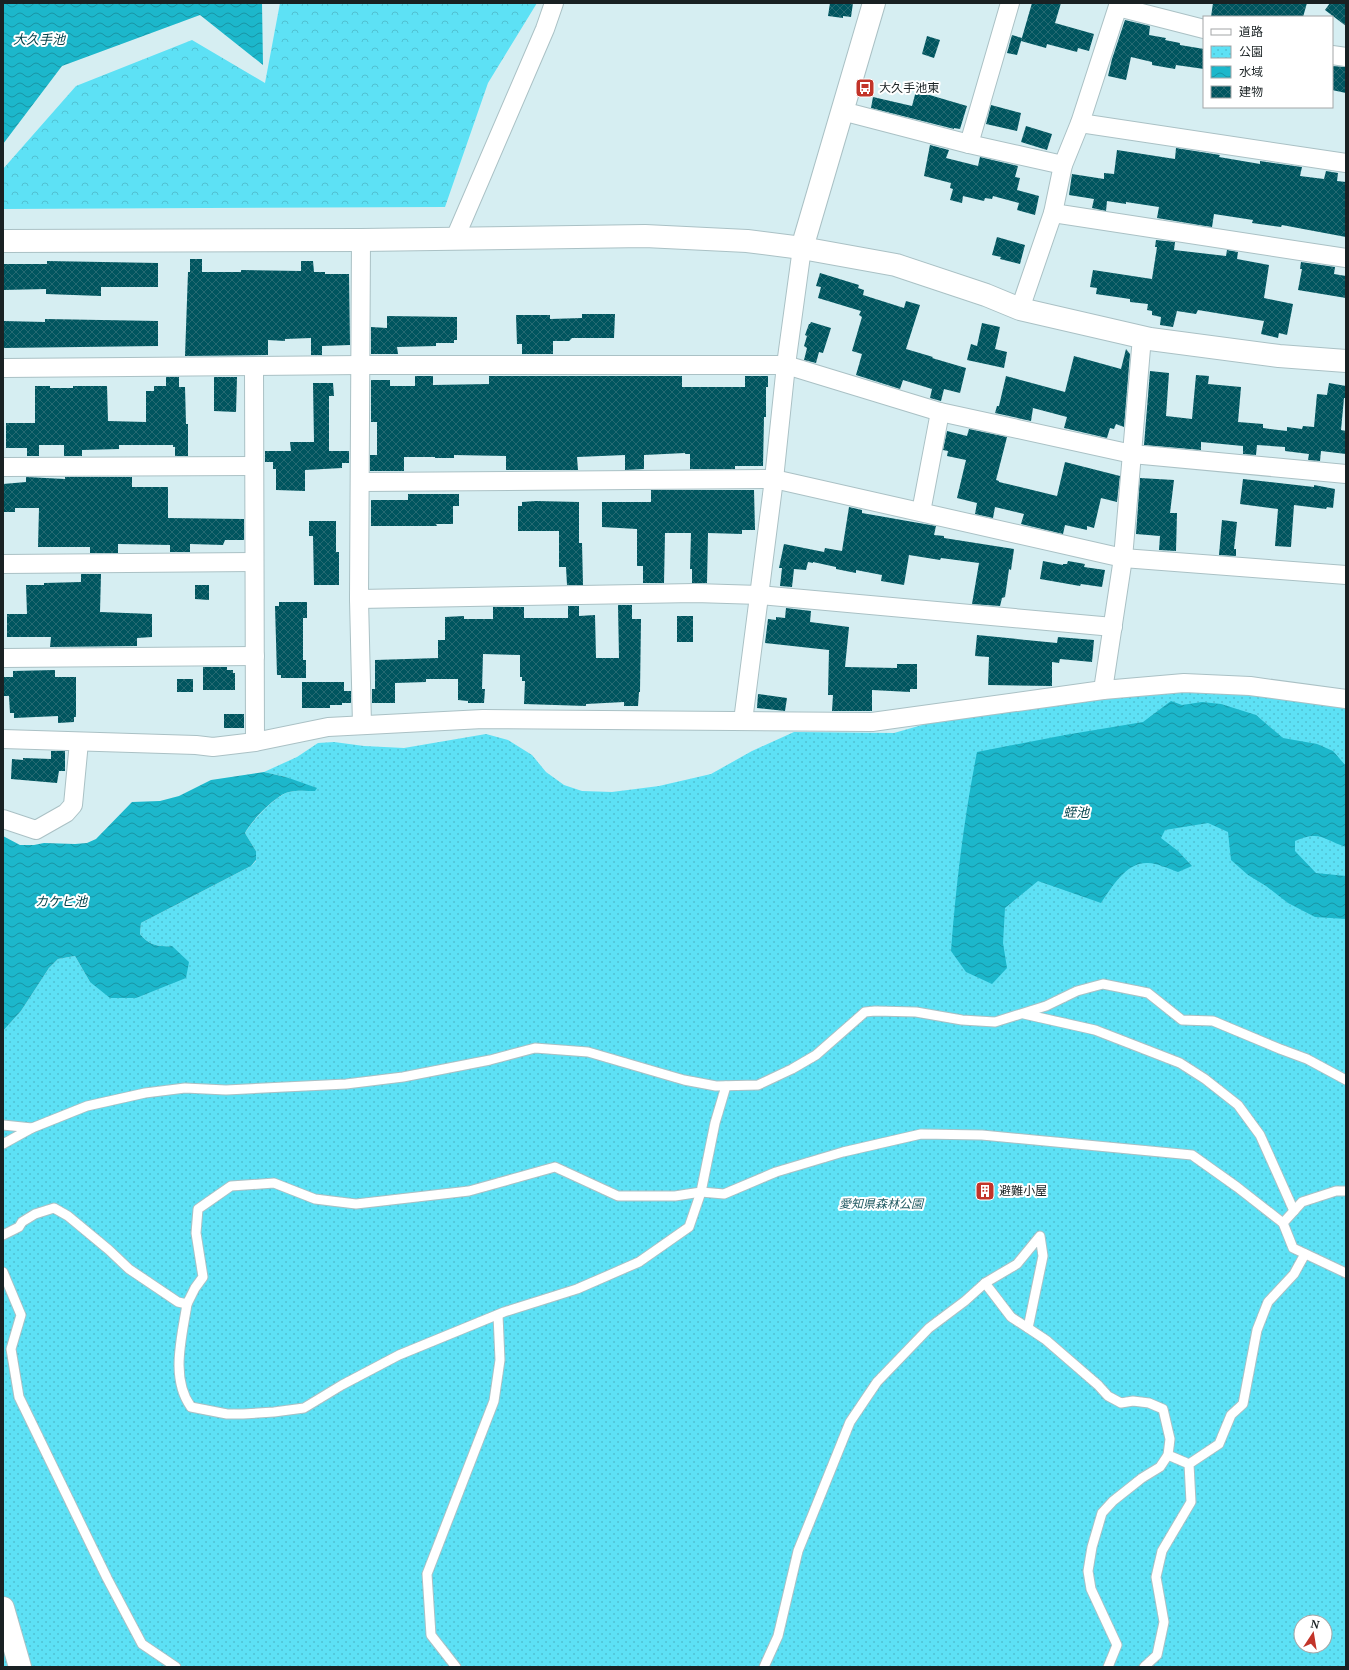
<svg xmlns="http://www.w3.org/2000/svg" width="1349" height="1670" viewBox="0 0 1349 1670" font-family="'Noto Serif','Noto Sans JP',serif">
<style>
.forest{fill:url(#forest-crowns)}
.park{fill:url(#park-dots);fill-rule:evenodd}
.water{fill:url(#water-waves)}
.building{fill:url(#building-cross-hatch)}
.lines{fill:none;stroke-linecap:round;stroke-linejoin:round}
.lane-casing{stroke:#aac1c5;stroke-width:11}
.street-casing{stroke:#aac1c5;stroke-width:20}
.secondary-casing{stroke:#aac1c5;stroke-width:24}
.primary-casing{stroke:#aac1c5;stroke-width:24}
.lane{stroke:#fff;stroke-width:9}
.street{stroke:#fff;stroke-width:18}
.secondary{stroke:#fff;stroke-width:22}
.primary{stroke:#fff;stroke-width:22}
.labels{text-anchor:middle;stroke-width:4;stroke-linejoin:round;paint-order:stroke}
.poi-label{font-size:12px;fill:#192123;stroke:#fff;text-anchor:start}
.park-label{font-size:12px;font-style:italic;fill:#235c64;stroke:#fff}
.water-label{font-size:13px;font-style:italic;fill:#05454d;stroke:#fff}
</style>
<defs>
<pattern id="forest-crowns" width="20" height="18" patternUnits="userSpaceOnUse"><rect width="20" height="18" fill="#5de1f5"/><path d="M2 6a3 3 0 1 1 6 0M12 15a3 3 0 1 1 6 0" fill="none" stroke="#50c1d2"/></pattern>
<pattern id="park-dots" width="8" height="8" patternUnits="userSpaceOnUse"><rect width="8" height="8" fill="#5de1f5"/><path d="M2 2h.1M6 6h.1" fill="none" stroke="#50c1d2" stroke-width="1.8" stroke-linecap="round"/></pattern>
<pattern id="water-waves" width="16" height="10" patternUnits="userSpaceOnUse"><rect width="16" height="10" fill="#1cb7cb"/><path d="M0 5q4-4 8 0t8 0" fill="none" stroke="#1894a4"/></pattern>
<pattern id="building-cross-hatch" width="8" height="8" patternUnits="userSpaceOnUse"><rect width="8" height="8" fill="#00555f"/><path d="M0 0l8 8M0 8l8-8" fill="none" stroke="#256a72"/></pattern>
</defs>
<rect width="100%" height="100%" fill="#d6eef2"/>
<!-- forest -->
<polygon class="forest" points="280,3 537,3 488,83 445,207 3,209 3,169 76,86 192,40 265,83"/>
<!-- park -->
<path class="park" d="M1183,688L1346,702V1667H3V1031L21,1011L49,968L58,959L75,956L90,982L172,946C158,947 149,945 140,934L141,923L251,866L256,861V851L245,833C252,821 276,795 289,792C297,790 307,791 315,791L286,777L264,772L297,757L318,743L334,742L364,746L404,748L486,734L508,740L532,755L546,772L564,785L582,791L612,792L659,786L711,774L752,751L794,732L894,733L971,711ZM1301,1622H1325V1646H1301Z"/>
<!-- water -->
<g class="water">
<polygon points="3,3 262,3 263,65 200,15 62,66 3,144"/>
<path d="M1171,701L1182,705L1202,702L1221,704L1256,715L1283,738L1317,744L1333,751L1346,766V847C1323,840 1321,830 1295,841V851L1316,873L1346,876V919L1315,917L1288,903L1266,886L1248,875L1231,860L1228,832L1208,823L1165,830L1161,838L1178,851L1192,866L1178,872C1169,869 1157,863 1148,863C1126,862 1112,887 1101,903L1038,881L1005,908L1003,943L1007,968L992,984L966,972L951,951C956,884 964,818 977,752L1065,735L1143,722Z"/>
<path d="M264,772L286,777L317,788L315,791C307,791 297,790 289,792C276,795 251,821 245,833L256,851V860L251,866L141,923L140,934C149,945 158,947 172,946L189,962L186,978L136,998H110L90,982L75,956L58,959L49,968L21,1011L3,1031V836L20,845H34L44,843L75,844L87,843L96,839L132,802L160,801L179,796L211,780Z"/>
</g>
<!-- building -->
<g class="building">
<polygon points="830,3 853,3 851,17 843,16 843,18 828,16"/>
<polygon points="1032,3 1061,3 1055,23 1094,34 1089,51 1078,48 1077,52 1047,44 1046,48 1021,41"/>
<polygon points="1213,3 1307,3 1303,17 1211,17"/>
<polygon points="1330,3 1346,3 1346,26 1325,10"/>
<polygon points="1125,20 1150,26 1149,35 1166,38 1165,40 1180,43 1180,45 1204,49 1204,69 1176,65 1175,69 1152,65 1152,62 1131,57 1126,80 1108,76 1112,59"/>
<polygon points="1012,35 1022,38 1017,55 1007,53"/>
<polygon points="927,36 940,40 934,58 922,54"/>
<polygon points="1332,66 1346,67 1346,93 1332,90"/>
<polygon points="916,91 967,106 960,129 954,128 954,129 871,108 873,97 912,106"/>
<polygon points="991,105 1021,113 1017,131 986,124"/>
<polygon points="1026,126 1052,134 1047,150 1021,142"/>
<polygon points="930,145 949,150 946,158 978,166 980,157 1018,166 1015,177 1020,178 1017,190 1039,196 1035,215 1017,210 1019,203 993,196 992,199 985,198 984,201 963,196 962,203 950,200 953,189 950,188 951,183 924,176"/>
<polygon points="1176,148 1220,155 1219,157 1260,164 1260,161 1302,167 1300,176 1324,179 1326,171 1338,173 1337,181 1346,182 1346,237 1282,225 1281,227 1252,223 1253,220 1214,214 1212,227 1199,225 1157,218 1159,207 1126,202 1126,204 1107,201 1106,211 1092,208 1094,199 1069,195 1072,174 1104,179 1104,173 1114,174 1117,150 1175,159"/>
<polygon points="997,237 1025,245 1020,264 1000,259 1001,257 992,255"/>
<polygon points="1156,240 1175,242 1174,250 1226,256 1227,250 1238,252 1237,259 1269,265 1264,298 1293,304 1287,335 1279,333 1278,338 1261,334 1264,321 1198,310 1196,314 1177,311 1173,327 1160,325 1161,317 1152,315 1152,311 1147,310 1148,304 1130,302 1130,299 1096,294 1097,288 1090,287 1093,270 1152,279 1157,247 1155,247"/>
<polygon points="190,259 202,259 202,272 241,272 241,270 301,271 301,261 313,261 314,272 325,272 325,274 349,274 350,345 322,346 322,355 311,355 311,338 285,339 285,341 268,340 268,355 185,356 188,272 190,272"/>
<polygon points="47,261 158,263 158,287 101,287 101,296 46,294 46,289 3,290 3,264 47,264"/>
<polygon points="1301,262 1335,267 1334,274 1346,276 1346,298 1298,290 1302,269 1300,269"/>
<polygon points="820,273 859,285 858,288 864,290 863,295 904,308 906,301 920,305 906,349 933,357 932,358 966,368 960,393 944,389 941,401 930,398 932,389 903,380 900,389 856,375 862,354 852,351 862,317 859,315 861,311 818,298 821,287 816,286"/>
<polygon points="582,314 615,314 614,338 572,338 569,341 553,341 553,354 522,354 522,344 517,344 516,315 550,315 550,319 582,318"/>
<polygon points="387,316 457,317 457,340 454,340 454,343 436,343 436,346 397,347 398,354 371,354 371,327 387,328"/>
<polygon points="45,319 158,321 158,346 3,348 3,321 45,322"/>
<polygon points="811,322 831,328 823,353 819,352 816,363 804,360 807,348 804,346 807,336 805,335 809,324 810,324"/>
<polygon points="982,323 1000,327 995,349 1007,352 1004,368 967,360 971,344 977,346"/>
<polygon points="1126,349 1130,354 1124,427 1116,424 1114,429 1110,428 1107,438 1064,428 1067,417 1033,408 1031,421 995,413 997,406 999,406 1006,376 1065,392 1074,356 1121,369"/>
<polygon points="1150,371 1169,373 1166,416 1192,419 1196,375 1209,376 1208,384 1241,387 1238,422 1263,424 1263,428 1287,431 1287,427 1302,429 1303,426 1314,427 1317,394 1327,395 1329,383 1346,386 1346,398 1344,398 1341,430 1346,431 1346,454 1321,451 1320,461 1308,460 1309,454 1285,451 1285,447 1257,445 1256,455 1243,454 1243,446 1201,442 1201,450 1144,445"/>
<polygon points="415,376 433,376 433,385 489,384 489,376 682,376 682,387 745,387 745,376 768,376 768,387 766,387 766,417 764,417 763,466 735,466 735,469 690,469 690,454 685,454 685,453 644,455 644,469 625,470 625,455 577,457 578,470 506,470 506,456 454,455 454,458 435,458 435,457 404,457 404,471 370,471 370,455 377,455 377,422 371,422 371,380 390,380 390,386 415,386"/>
<polygon points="166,377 179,377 179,387 185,387 186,424 188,424 188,456 175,456 175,447 173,447 173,445 119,445 119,449 82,450 82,456 64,456 64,445 39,445 39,456 27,456 27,448 6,448 6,423 35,423 35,386 50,386 50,388 73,388 73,386 107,386 108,421 146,422 146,391 154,391 154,386 166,386"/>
<polygon points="214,377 237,377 236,412 214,411"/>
<polygon points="313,383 333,383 334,396 329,396 329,451 349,451 349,463 342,463 342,468 305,470 305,491 276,490 276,469 273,469 273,462 265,462 265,451 291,451 290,442 314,442"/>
<polygon points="969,429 1007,437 996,480 999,481 999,482 1057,496 1065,462 1120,476 1117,502 1101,498 1094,528 1087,526 1087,530 1065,525 1063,534 1021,524 1024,514 995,507 993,518 975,514 977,503 957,498 966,460 947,456 948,451 943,450 947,431 967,436"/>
<polygon points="26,477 65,479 65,477 132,477 132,487 168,487 168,518 244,519 244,540 225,540 223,545 190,544 190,552 170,552 170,545 118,544 118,553 90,553 90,547 38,547 39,508 15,508 15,512 3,512 3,484 26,482"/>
<polygon points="1140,478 1174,480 1170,513 1177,513 1176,551 1159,550 1160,536 1136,534"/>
<polygon points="1243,479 1314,487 1314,485 1335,489 1333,508 1327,507 1326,509 1294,505 1291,547 1275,546 1278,509 1240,504"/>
<polygon points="651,490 754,490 755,530 742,530 742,534 708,533 707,583 692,583 692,569 690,569 691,533 665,533 664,583 643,583 643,566 637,566 637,529 602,527 602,502 651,502"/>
<polygon points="408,494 459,494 459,506 453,506 453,524 436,524 437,526 371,526 371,500 408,500"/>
<polygon points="536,501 579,502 579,543 582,543 583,585 567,585 566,567 559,567 559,531 518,531 518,506 522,506 522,502"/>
<polygon points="849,507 862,510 862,513 936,526 934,535 944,536 944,538 1014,549 1011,570 1009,569 1005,597 1002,598 1000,606 972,604 979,563 941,558 940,560 909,555 904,585 881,581 882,575 856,570 856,573 836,569 836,567 813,562 813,563 808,562 806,570 794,569 792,587 780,586 782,568 779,568 784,544 824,552 825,548 842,551"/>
<polygon points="1222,520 1237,522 1234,549 1236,549 1236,556 1219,555"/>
<polygon points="309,521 336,521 336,552 339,552 339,585 314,585 313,536 309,536"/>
<polygon points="1043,561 1063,565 1063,564 1067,564 1068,561 1085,564 1084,567 1105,570 1102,587 1081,584 1080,586 1040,579"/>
<polygon points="81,574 101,574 100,612 152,614 152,637 137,638 137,646 50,647 51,637 7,637 7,614 27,614 26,585 44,585 44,583 81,582"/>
<polygon points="195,585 209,585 209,600 195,599"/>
<polygon points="279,602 307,602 307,618 303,618 303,660 306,660 306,678 281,678 281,675 277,675 275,606 279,606"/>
<polygon points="618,605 632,605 632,619 641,619 640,692 639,692 638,706 624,706 624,702 586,704 586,706 524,704 525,681 522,681 522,677 520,677 520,655 483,654 482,689 485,689 484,703 468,703 468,701 458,700 458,679 426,679 426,682 395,683 395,703 372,703 372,689 375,689 375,660 438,658 438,640 445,640 445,617 464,616 464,619 493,619 493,607 524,607 524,618 568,618 568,606 579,606 579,616 595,615 596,658 619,658"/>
<polygon points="786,608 811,611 810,622 849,627 845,667 897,668 897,664 917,664 917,689 910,689 910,692 872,690 872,711 832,711 833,695 828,695 829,650 765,643 768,619 776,620 776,617 785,618"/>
<rect x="677" y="616" width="16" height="26"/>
<polygon points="977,635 1057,643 1058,637 1094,640 1092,662 1060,659 1059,663 1052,662 1052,686 988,685 989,657 975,656"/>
<polygon points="203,667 227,667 227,670 233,670 233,673 235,673 235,690 203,690"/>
<polygon points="55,670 55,677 76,677 76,717 74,717 74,722 58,723 58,716 14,718 14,713 10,713 9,696 3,696 3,677 13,677 13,671"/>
<rect x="177" y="679" width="16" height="13"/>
<polygon points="302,682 344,682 344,691 351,691 351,703 342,703 342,705 330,705 330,708 302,708"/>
<polygon points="758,694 787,698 785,711 757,708"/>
<rect x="224" y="714" width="20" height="14"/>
<polygon points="51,751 65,751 65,771 59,771 57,783 11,779 12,759 23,760 23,758 51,759"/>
<polygon points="988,1183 992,1194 981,1198 977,1187"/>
</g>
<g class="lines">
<defs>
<g id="lane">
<polyline points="1024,1014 1095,1030 1180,1063 1205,1079 1238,1105 1260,1135 1294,1211"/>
<polyline points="3,1125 32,1128"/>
<polyline points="3,1144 32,1128 87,1106 145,1093 185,1088 226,1090 346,1084 403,1077 490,1060 535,1048 588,1052 684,1080 716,1086 758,1085 792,1069 816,1055 865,1012 875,1011 916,1012 962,1020 995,1022 1046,1006 1077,991 1103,984 1148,993 1182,1020 1213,1021 1280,1049 1307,1059 1346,1080"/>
<polyline points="1283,1223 1302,1202 1336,1191 1346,1191"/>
<polyline points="3,1235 19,1227 22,1222 35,1214 54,1208 68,1216 109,1250 129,1269 178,1302 187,1304 195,1288 203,1277 196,1233 198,1209 231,1186 274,1183 315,1199 356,1204 469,1191 555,1167 618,1196 675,1196 701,1192 724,1194 776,1172 843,1152 921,1134 982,1135 1192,1155 1237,1187 1283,1223 1293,1248 1346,1273"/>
<polyline points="3,1272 21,1315 11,1349 19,1397 107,1578 142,1644 176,1667"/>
<polyline points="985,1283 1011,1317 1028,1328"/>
<path d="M187,1304C182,1337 170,1378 191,1407L227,1414H243L274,1412L304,1408L342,1385L399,1355L504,1312L577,1289L639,1262L689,1227L701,1192L715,1123L726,1086"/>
<polyline points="1168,1455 1189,1464"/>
<polyline points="456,1667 431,1635 427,1574 494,1401 500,1360 498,1315"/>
<polyline points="764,1667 778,1636 798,1551 850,1422 877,1382 929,1328 965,1301 985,1283 1017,1264 1040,1236 1043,1256 1028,1328 1046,1340 1098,1385 1108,1396 1121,1403 1133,1401 1149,1403 1163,1409 1170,1439 1168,1455 1160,1467 1142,1478 1113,1501 1102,1513 1092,1547 1088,1571 1091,1589 1117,1645 1108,1667"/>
<polyline points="1144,1667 1157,1655 1164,1622 1156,1577 1162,1551 1191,1502 1189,1464 1219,1444 1231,1415 1243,1404 1257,1330 1268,1302 1294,1274 1305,1254"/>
</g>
<g id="street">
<polyline points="1119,3 1080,123 1063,165 1053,213 1346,258"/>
<polyline points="1118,7 1204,29"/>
<polyline points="1332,55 1346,57"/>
<polyline points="842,111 969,144 1063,165"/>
<polyline points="1080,123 1346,163"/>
<polyline points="969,144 1010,3"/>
<polyline points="455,238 545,29 554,3"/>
<polyline points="361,240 359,599 362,725"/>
<polyline points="1020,309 1053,213"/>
<polyline points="254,367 255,742"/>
<polyline points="3,368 361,365 786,365 940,412 1132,454 1346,474"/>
<polyline points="3,467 254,466"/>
<polyline points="360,482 774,479 1123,558 1346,575"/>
<polyline points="921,512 940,412"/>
<polyline points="3,564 254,562"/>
<polyline points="359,599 695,593 760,595 1113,627"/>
<polyline points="3,658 255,656"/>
<polyline points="1103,690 1123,558 1142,337"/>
<polyline points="743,721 774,479 786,365 802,248"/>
<polyline points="3,739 196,745 213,747 255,742 328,727 483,719 872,722 1103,690 1184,683 1250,686 1346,699"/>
<polyline points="3,819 36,830 66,813 73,805 79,742"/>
</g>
<g id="secondary">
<polyline points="3,241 361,240 645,236 747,241 802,248 896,265 986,295 1020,309 1150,339 1279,356 1346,361"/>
<polyline points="802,248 874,3"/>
</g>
<polyline id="primary" points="3,1608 20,1667"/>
</defs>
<!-- lane casing -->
<use href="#lane" class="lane-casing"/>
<!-- street casing -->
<use href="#street" class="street-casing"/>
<!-- secondary casing -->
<use href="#secondary" class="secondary-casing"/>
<!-- primary casing -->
<use href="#primary" class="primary-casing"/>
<!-- lane -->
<use href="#lane" class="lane"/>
<!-- street -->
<use href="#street" class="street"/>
<!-- secondary -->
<use href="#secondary" class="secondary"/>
<!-- primary -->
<use href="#primary" class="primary"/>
</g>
<!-- icons -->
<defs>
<symbol id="bus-square" viewBox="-11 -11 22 22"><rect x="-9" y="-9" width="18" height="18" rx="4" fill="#c23429" stroke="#fff"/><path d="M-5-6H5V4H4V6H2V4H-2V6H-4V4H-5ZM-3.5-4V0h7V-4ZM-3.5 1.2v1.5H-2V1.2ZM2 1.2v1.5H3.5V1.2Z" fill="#fff"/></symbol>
<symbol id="building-square" viewBox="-11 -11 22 22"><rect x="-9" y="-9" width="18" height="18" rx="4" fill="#c23429" stroke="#fff"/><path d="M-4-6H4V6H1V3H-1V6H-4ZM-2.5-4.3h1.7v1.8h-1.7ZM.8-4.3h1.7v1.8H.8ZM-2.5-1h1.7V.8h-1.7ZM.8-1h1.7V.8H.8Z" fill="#fff"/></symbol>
</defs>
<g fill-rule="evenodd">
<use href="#bus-square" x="854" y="77" width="22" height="22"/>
<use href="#building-square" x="974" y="1180" width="22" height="22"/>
</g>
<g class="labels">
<!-- poi labels -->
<g class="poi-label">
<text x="879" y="92">大久手池東</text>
<text x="999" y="1195">避難小屋</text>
</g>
<!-- park labels -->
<g class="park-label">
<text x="881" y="1208">愛知県森林公園</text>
</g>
<!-- water labels -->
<g class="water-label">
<text x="39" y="44">大久手池</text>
<text x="1076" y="817">蛭池</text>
<text x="61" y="906">カケヒ池</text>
</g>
</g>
<!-- border -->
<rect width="1349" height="1670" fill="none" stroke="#192123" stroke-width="8"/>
<!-- legend -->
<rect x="1203" y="16" width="130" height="92" fill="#ffffff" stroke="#a3a6a7"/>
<rect x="1211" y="29" width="20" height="6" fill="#ffffff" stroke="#a3a6a7"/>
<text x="1239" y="36" font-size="12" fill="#192123">道路</text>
<rect x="1211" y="46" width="20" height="12" fill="url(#park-dots)" stroke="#a3a6a7"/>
<text x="1239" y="56" font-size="12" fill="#192123">公園</text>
<rect x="1211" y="66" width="20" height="12" fill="url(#water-waves)" stroke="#a3a6a7"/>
<text x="1239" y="76" font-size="12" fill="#192123">水域</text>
<rect x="1211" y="86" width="20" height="12" fill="url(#building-cross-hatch)" stroke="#a3a6a7"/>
<text x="1239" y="96" font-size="12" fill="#192123">建物</text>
<!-- north arrow -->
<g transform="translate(1313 1634) rotate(12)"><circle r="19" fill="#ffffff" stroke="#a3a6a7"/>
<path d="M0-3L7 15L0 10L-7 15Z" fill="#c23429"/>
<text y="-6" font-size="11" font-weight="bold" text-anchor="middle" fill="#192123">N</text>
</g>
</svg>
